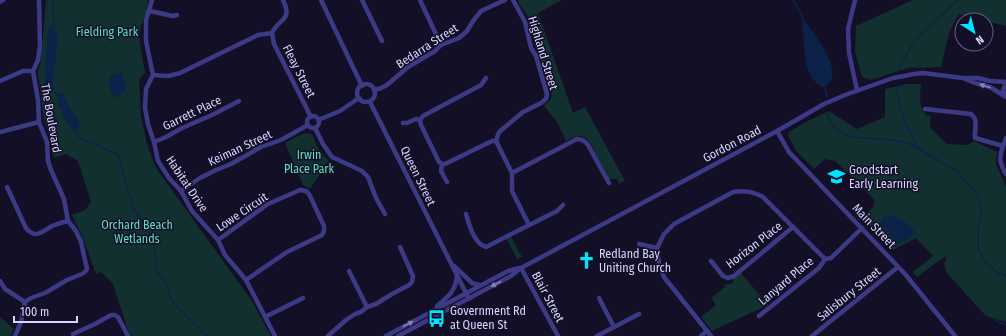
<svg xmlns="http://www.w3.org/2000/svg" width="1006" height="336" viewBox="0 0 1006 336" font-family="'Fira Sans Condensed',sans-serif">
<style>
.green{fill:#12302f}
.water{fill:#0c2248}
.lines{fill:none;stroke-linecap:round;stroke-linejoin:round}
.stream{stroke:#0c2248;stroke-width:1.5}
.minor{stroke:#3d3a85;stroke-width:4.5}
.oneway{fill:#837fbc}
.labels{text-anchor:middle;stroke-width:3;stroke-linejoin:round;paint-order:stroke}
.park-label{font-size:12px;fill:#5fe0c0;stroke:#130f26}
.street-label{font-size:12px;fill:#d9d4ff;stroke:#130f26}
.poi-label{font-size:12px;fill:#d9d4ff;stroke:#130f26;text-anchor:start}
</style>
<rect width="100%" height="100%" fill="#130f26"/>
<!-- green -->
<g class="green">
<polygon points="46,0 148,0 146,12 141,26 139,36 145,73 139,79 141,116 147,144 156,168 252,301 271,336 131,336 128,330 113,284 101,272 96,274 83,238 72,215 85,210 91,202 78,161 66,154 54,158 51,142 43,115 38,73 41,59"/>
<path d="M518,0H562L538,13L573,113L585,107L625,181L619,184L617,179H609L589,141C581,133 575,136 566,141L557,122L544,106L551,99L552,92L534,40C535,25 526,14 519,3Z"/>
<polygon points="913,0 1006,0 1006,26 959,14 949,33 941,67 908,68 871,80 862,77 855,52 856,26"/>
<path d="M907,84H921C920,97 918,106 927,116H931L930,128L947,144L968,145L974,141L997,152L996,164L1006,186V322L986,316L947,273L944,264L947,256L937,262L917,277L913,272L933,256L916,238L893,250L862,218L873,207L875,200L835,161L825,159L814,169L796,151L789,137L788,134L789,132L806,122L829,111L857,129L885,117V89Z"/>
<path d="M304,133L312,134C316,143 320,156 329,160L310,189L303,185L285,143Z"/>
<polygon points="511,236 522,257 517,259 506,238"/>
<polygon points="741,273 768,305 712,331 701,317 716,305 711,298 725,287 724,285 733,283 733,278"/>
<polygon points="0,317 14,329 11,336 0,336"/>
</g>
<!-- water -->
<g class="water">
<path d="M804,20C813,32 837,62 832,78C830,83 827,85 823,87C806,79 805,59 804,42C803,35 801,27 804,20Z"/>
<polygon points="51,26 57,33 58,37 53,82 51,88 48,90 44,87 46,79 45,69 48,30"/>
<polygon points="122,72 126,90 115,98 111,93 108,80 112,75"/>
<path d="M58,93H62L79,122L80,126L77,130L73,131C67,121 54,104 58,93Z"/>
<path d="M893,215C901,220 913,225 915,234C909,238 905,243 897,243L880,223L883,217Z"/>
</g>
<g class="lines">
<!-- stream -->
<g class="stream">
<polyline points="53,0 54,30"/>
<polyline points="793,0 802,15 803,22"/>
<polyline points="897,72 915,40 958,0"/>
<polyline points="824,84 827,97"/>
<polyline points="52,85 53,89"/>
<path d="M897,87C897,108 908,129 918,147"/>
<polyline points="55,91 58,96"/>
<polyline points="828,114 828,117 834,128 850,137 893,140 910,144 957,171 978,196 982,216 978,228 978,250 985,262 998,273 1006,276"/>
<polyline points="74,130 79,137 118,155 133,207 153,238 157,272 166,283 173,303 207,336"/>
<polyline points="994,320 1006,325"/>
</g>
<!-- minor -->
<g class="minor">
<polyline points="152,0 146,20 146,41 153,75 146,89 145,108 148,124 154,142 158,161 169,178 181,191 192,211 218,240 225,255 246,280 275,336"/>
<polyline points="321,0 362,86"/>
<polyline points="362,0 382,41"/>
<polyline points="420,0 441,45"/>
<polyline points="513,0 525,22 531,48 536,56 547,94 546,99 541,103 523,112 499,132 496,141 512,173 512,191 529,225"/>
<polyline points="855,0 848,29 849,53 857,90"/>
<polyline points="0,2 3,0"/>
<polyline points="150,11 173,16 177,15"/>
<polyline points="272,33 274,44 311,117"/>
<path d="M153,75L168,76L180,73L258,35L272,33C279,18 293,21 283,0"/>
<polyline points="486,78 481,85 423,116 420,120 421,125 439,162 442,164 445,164 492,141 496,141"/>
<polyline points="965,79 975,83 990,87 1006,97"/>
<polyline points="0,81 23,71 33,71"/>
<polyline points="1006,83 1003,90 1006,96"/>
<circle cx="366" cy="93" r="9"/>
<polyline points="374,89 379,89 387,85 408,67 435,51 441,45 459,38 467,31 473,21 481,11 505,0"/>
<polyline points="370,102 469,299"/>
<path d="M925,109L971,114C979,120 974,129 975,138L1003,146"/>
<circle cx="313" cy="122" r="6"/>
<polyline points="318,120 340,111 359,98"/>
<polyline points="403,123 407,123 416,119 420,120"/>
<polyline points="315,128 323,144 332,157 362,171 368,177 376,198 385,214"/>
<polyline points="777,131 789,152 905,274 955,336"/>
<polyline points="0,132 39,122"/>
<path d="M1006,138C1000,153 997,160 1006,174"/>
<polyline points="154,142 166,137 182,128 212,115 239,101"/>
<polyline points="442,164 441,171 447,182"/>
<path d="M512,173L577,139C582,139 585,141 588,145L609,183"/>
<path d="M7,187L26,228C35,240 43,231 52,226C57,224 63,222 68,221"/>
<polyline points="181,191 200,178 216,170 231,164 261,147 281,140 308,125"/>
<path d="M466,214C469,224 474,244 486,247L557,211L563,205"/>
<polyline points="218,240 268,204 300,190 306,191 309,194 324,226 324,231 322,235 287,252 246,280"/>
<polyline points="639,244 657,248"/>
<polyline points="711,261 723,276 728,278 734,276 793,227"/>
<polyline points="454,266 472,283 479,285"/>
<polyline points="521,268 558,336"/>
<polyline points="349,271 367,307"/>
<polyline points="0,281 5,289 25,302"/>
<polyline points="599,298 614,327"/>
<path d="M437,306C448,297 456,291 457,275"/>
<polyline points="759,316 819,268 825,259"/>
<polyline points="265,317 303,298"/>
<polyline points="73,334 95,324 111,315 115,315 118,317 128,336"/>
<polyline points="15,336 21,322 25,302 31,298 45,293 67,280 82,274 85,272 87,269 81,242 76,231 68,221 64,199 51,170 48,161 47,142 39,122 38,100 33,71 38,60 40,46 39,0"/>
<polyline points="328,336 346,320 355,314 361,312 367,307 376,304 392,294 409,285 412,282 413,276 400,247"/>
<polyline points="386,336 508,271 519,268"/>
<polyline points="398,336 511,276 521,268 777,131 824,104 845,95 893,78 914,74 923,73 963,78 978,78 990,81 1006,82"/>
<polyline points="597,336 639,314"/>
<polyline points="701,336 707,331"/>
<path d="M711,336L664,277L659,264L657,248L664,234L674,224L733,192C744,190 753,191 763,197L825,259L831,258L862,228"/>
<polyline points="812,336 898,267"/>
</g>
</g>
<!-- one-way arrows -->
<defs><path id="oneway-solid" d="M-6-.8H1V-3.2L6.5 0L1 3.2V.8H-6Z"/></defs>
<g class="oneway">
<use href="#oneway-solid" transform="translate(985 86) rotate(-163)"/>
<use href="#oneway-solid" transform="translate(496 284) rotate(152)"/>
<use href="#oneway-solid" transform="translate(408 324) rotate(-28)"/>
</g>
<!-- icons -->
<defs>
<symbol id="school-bare" viewBox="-9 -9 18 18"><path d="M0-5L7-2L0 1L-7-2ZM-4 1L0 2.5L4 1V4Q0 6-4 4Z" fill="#00e5ff" stroke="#130f26" stroke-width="2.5" paint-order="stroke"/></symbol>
<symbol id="church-bare" viewBox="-9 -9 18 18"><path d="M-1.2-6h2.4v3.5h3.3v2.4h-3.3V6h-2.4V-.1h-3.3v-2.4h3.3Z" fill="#00e5ff" stroke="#130f26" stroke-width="2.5" paint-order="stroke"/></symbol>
<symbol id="bus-bare" viewBox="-9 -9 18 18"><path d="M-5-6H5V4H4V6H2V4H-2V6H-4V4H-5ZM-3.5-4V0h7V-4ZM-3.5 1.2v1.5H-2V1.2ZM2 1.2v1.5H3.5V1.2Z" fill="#00e5ff" stroke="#130f26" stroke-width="2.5" paint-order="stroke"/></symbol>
</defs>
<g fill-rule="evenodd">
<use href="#school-bare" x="824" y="164" width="25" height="25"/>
<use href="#church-bare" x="574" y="248" width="25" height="25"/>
<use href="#bus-bare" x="424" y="306" width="25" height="25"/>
</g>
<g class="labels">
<!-- park labels -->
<g class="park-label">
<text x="107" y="36">Fielding Park</text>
<text x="309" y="159">Irwin<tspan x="309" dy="14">Place Park</tspan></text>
<text x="137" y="229">Orchard Beach<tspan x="137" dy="14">Wetlands</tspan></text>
</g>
<!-- street labels -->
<g class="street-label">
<text transform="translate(427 46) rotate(-33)" y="4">Bedarra Street</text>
<text transform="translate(543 53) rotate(73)" y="4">Highland Street</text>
<text transform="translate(299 71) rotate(63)" y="4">Fleay Street</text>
<text transform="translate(192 113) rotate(-26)" y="4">Garrett Place</text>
<text transform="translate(51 118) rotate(80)" y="4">The Boulevard</text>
<text transform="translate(732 144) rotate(-28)" y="4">Gordon Road</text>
<text transform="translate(240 148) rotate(-25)" y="4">Keiman Street</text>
<text transform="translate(418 176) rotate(64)" y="4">Queen Street</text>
<text transform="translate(187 184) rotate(56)" y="4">Habitat Drive</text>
<text transform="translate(242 212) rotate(-34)" y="4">Lowe Circuit</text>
<text transform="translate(874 226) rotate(46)" y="4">Main Street</text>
<text transform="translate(754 245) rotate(-38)" y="4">Horizon Place</text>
<text transform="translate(786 281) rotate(-40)" y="4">Lanyard Place</text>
<text transform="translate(849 294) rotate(-39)" y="4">Salisbury Street</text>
<text transform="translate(548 297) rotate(62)" y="4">Blair Street</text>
</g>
<!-- poi labels -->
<g class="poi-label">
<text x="849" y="174">Goodstart<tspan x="849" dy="14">Early Learning</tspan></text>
<text x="599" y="258">Redland Bay<tspan x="599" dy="14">Uniting Church</tspan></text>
<text x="450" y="315">Government Rd<tspan x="450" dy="14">at Queen St</tspan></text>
</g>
</g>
<!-- north arrow -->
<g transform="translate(974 32) rotate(144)"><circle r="19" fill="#130f26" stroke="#625e7d"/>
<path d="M0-3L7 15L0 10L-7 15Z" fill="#00e5ff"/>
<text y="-6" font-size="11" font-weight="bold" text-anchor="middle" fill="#d9d4ff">N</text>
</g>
<!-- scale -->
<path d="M14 316v6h63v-6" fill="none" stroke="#d9d4ff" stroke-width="2"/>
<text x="20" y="316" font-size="12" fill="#d9d4ff" stroke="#130f26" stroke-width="3" paint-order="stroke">100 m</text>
</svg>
